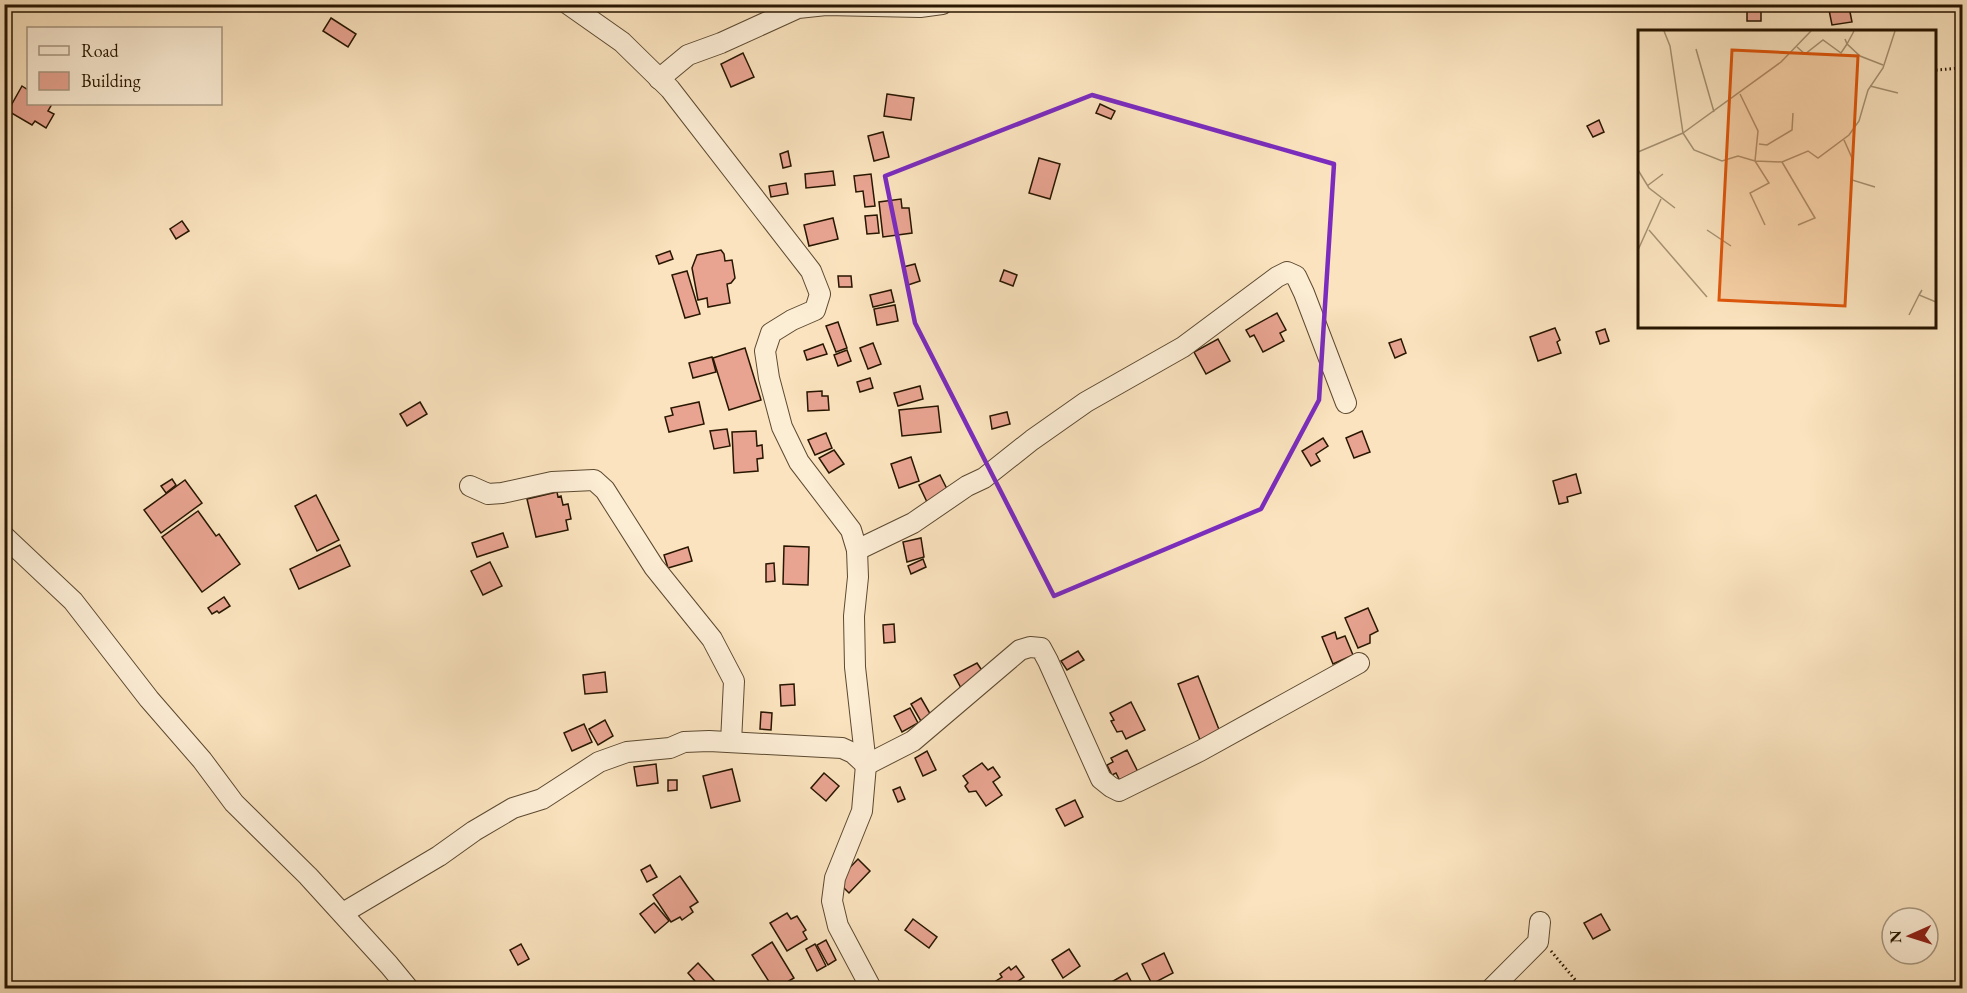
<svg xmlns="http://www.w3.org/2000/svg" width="1967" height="993" viewBox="0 0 1967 993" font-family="'EB Garamond',serif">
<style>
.building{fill:#e8a491;stroke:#281601;stroke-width:1.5}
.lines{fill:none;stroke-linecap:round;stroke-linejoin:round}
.minor-casing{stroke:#5c4930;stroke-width:22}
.path{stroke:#281601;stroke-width:3;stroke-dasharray:1.5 3;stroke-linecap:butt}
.minor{stroke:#fcedd5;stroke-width:20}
.marked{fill:none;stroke:#7b2cbf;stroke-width:4.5;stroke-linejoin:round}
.inset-road{fill:none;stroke:#a69172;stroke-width:1.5}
.view{fill:#de560b;fill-opacity:0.15;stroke:#de560b;stroke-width:3}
.inset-edge{fill:none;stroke:#281601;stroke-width:3}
</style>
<rect width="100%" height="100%" fill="#fae3be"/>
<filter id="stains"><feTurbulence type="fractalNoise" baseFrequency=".00333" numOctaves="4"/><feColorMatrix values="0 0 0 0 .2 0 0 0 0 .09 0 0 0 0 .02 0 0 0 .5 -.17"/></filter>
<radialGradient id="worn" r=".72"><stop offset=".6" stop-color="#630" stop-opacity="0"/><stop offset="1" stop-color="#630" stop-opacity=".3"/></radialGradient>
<!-- building -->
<g class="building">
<rect x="1747" y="6" width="14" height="15"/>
<polygon points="1849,7 1852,22 1832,25 1829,10"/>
<polygon points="331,18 356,34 348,47 323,31"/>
<polygon points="743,53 754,77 731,87 721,64"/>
<polygon points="22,86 28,90 28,104 52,104 48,111 54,114 46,128 35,121 32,125 8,111"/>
<polygon points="887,94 914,98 911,120 884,116"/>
<polygon points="1100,104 1115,111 1111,119 1096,113"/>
<polygon points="1599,120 1604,132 1593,137 1587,126"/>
<polygon points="883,132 889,157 874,161 868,136"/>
<polygon points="788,151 791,166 783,168 780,154"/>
<polygon points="1039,158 1060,164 1050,199 1029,193"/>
<polygon points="833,171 835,185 806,188 805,174"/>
<polygon points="871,174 875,206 865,207 863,191 856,192 854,176"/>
<polygon points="786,183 788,194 771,197 769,186"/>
<polygon points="901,199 902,208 909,208 912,233 883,237 879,202"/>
<polygon points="877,215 879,233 867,234 865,216"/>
<polygon points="833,218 838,239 809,246 804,225"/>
<polygon points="182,221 189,231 176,239 170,229"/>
<polygon points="721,250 724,254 725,261 732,260 735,278 731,283 727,284 730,303 708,307 707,298 698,300 692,268 697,255"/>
<polygon points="670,251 673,259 659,264 656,256"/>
<polygon points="915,264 920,281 908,285 903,267"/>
<polygon points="1004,270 1017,275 1013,286 1000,281"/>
<polygon points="687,271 700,314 685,318 672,275"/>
<polygon points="838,276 851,276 852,287 839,287"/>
<polygon points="891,290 894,302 873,307 870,295"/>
<polygon points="895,305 898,321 877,325 874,309"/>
<polygon points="1277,313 1286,330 1280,333 1284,341 1263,352 1254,335 1250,337 1246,330"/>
<polygon points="838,322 847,348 836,352 826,326"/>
<polygon points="1555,328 1560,340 1557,342 1561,353 1538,361 1530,337"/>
<polygon points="1605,329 1609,341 1600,344 1596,332"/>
<polygon points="1218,339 1230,361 1206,374 1194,352"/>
<polygon points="1401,339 1406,353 1395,358 1389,343"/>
<polygon points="873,343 881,364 868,369 860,348"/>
<polygon points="823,344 827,354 807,360 804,351"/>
<polygon points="745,348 761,400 729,410 713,358"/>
<polygon points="847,350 851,361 838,366 834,355"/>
<polygon points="712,357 716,372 693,378 689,363"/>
<polygon points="870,378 873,388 860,392 857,382"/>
<polygon points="920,386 923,399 898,406 894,393"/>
<polygon points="822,391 822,396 828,396 829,410 808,411 807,392"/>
<polygon points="420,402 427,414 407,426 400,414"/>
<polygon points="699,402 704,424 669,432 665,417 673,415 671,408"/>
<polygon points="938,406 941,432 902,436 899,410"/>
<polygon points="1007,412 1010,424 992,429 990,416"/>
<polygon points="727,429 730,446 714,449 710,431"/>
<polygon points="756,431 757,446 762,445 763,458 757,459 758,471 734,473 732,432"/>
<polygon points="1362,431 1370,452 1354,458 1346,438"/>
<polygon points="826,433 832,448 815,455 808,440"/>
<polygon points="1323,438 1328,446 1316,454 1320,461 1311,466 1302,451"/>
<polygon points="834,450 844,464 829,473 819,458"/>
<polygon points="911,457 919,481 899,488 891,464"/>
<polygon points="1576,474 1581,493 1567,497 1568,502 1559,504 1553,481"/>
<polygon points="940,475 948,491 927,502 919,485"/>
<polygon points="172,479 176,485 166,493 161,486"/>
<polygon points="185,480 202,503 161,533 144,510"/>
<polygon points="557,492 558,497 561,496 563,505 568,504 571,519 566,520 568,530 536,537 527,499"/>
<polygon points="316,495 339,540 317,551 295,506"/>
<polygon points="198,511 216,536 219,534 240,564 202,592 162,537"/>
<polygon points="503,533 508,547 477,557 472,543"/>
<polygon points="921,538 924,557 907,562 903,542"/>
<polygon points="340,545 350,566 299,589 290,569"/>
<polygon points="784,546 809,547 808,585 783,584"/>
<polygon points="688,547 692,561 668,568 664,555"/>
<polygon points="923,559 926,567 911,574 908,566"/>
<polygon points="490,562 502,586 483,595 471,571"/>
<polygon points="774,563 775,581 766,582 766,564"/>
<polygon points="224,597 230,606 219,613 217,611 212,614 208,608"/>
<polygon points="1368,608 1378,631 1370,635 1370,643 1358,648 1345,618"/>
<polygon points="894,624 895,642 884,643 883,625"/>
<polygon points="1335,632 1337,639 1345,636 1353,655 1333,664 1322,637"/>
<polygon points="1078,651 1084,660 1067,670 1061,661"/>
<polygon points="977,663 985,675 961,688 954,675"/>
<polygon points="605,672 607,692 585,694 583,675"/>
<polygon points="1198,676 1220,732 1200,740 1178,684"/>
<polygon points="794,684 795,705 781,706 780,685"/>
<polygon points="921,698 932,717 922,723 911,704"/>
<polygon points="1131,702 1145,730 1126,739 1122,731 1117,732 1111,721 1114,720 1110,713"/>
<polygon points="910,708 918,723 902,732 894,716"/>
<polygon points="761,712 772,713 771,730 760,729"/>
<polygon points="605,720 613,736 598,745 589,729"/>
<polygon points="584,724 592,742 572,751 564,733"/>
<polygon points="1127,750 1139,774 1121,783 1116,773 1112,775 1107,765 1113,762 1111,758"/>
<polygon points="927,751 936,770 923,776 915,758"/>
<polygon points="982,763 988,770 993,767 1000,777 993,782 1002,795 986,806 976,791 969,792 965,786 968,783 963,776"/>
<polygon points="656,764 658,783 637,786 634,767"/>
<polygon points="732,769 740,801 711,808 703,776"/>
<polygon points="824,773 839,786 826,801 811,788"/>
<polygon points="668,780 677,780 677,790 668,791"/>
<polygon points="900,787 905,799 898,802 893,790"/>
<polygon points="1075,800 1083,817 1065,826 1056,809"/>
<polygon points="858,859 870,871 849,893 837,881"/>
<polygon points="650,865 657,877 647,882 641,870"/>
<polygon points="680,876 698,902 690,907 693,912 682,920 680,917 671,922 653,895"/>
<polygon points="654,903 669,921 655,933 640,914"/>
<polygon points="787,913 791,919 797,916 806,930 803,932 807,939 787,951 770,923"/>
<polygon points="1601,914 1610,930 1593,939 1584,923"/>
<polygon points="913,919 937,937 929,948 905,930"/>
<polygon points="826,940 836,960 828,965 817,945"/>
<polygon points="772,942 794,978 777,988 773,988 752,955"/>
<polygon points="521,944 529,959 518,965 510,950"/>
<polygon points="815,944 826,966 817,971 806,949"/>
<polygon points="1069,949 1080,966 1063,978 1052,960"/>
<polygon points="1164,953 1173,973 1152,984 1142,964"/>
<polygon points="698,963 721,988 701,988 688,973"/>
<polygon points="1016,966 1024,977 1008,988 1001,988 996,981 1002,977 1000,974 1009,967 1011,970"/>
<polygon points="1127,973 1133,985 1127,988 1104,988 1103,987"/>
</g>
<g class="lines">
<defs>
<g id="minor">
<polyline points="568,4 622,42 670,89 811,271 820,294 815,310 792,320 771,333 765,351 769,378 782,427 799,462 851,530 857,550 858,577 854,616 855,667 866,765 862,811 835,878 832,901 838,926 871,988"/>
<polyline points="659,79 688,55 721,43 798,8 826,5 920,7 942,4"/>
<polyline points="470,486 488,494 502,493 552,482 594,480 605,490 654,567 712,639 734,681 731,742"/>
<polyline points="4,536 73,601 149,699 202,760 234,803 308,876 389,965 408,988"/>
<polyline points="857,550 913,523 967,486 984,478 1032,440 1086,402 1183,347 1277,277 1287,272 1296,276 1304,293 1346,403"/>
<polyline points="348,910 439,856 474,831 513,808 542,799 599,762 627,752 670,748 684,742 709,741 842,748 853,753 866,765 913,741 1020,650 1030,647 1041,648 1048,661 1101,779 1111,787 1119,791 1200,751 1359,663"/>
<polyline points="1492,988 1538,942 1540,922"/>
</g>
</defs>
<!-- minor casing -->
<use href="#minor" class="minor-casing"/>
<!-- path -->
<g class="path">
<polyline points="1936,70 1962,68"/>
<polyline points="1551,951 1577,982 1585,988"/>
</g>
<!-- minor -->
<use href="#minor" class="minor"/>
</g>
<!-- marked area -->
<path class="marked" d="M1092,95L1334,164L1319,400L1261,509L1054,596L915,323L885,176Z"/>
<!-- overview -->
<g transform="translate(1638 30)">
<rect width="298" height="298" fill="#fae3be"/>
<path class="inset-road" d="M26,1L32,16L45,103L143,32L173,1M207,9L209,14L216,1M159,17L167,24L185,10L203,23L209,14L222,26L245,35M58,19L76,82M232,56L260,63M102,64L120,101L117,131L131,153L112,163L127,195M206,110L214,128V150L237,157M121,114L129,115L154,100L155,83M0,122L45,103L56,120L84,131L100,126L117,131L144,132L170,121L180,128L211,105L221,91L230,60L245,38L257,1M144,132L177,188L160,195M0,140L11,158L37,178M9,156L25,144M11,200L69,267M69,200L93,216M0,220L23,169M284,260L281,265L298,272M271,285L281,265"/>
<path class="view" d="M94,20L220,26L207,276L81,270Z"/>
<rect width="298" height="298" class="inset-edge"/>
</g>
<!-- margin -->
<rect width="1967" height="993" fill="none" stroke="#fae3be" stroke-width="24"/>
<rect x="6" y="6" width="1955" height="981" fill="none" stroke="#281601" stroke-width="3"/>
<rect x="12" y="12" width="1943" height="969" fill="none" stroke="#281601" stroke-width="1.5"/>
<!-- legend -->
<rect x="27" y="27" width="195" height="78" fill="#fcedd5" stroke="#a79780" stroke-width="1.5"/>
<rect x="39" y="46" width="30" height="9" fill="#fcedd5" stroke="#a79780" stroke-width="1.5"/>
<text x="81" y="57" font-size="18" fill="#281601">Road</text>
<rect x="39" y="72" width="30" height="18" fill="#e8a491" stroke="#a79780" stroke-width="1.5"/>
<text x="81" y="87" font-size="18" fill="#281601">Building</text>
<!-- north arrow -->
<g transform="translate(1910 936) rotate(267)"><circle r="28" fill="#fcedd5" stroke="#a79780" stroke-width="1.5"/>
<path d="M0-4.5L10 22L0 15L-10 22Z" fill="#8f2418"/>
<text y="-9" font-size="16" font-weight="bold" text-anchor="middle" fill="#281601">N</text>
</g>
<rect width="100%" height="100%" filter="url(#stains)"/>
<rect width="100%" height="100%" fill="url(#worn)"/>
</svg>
